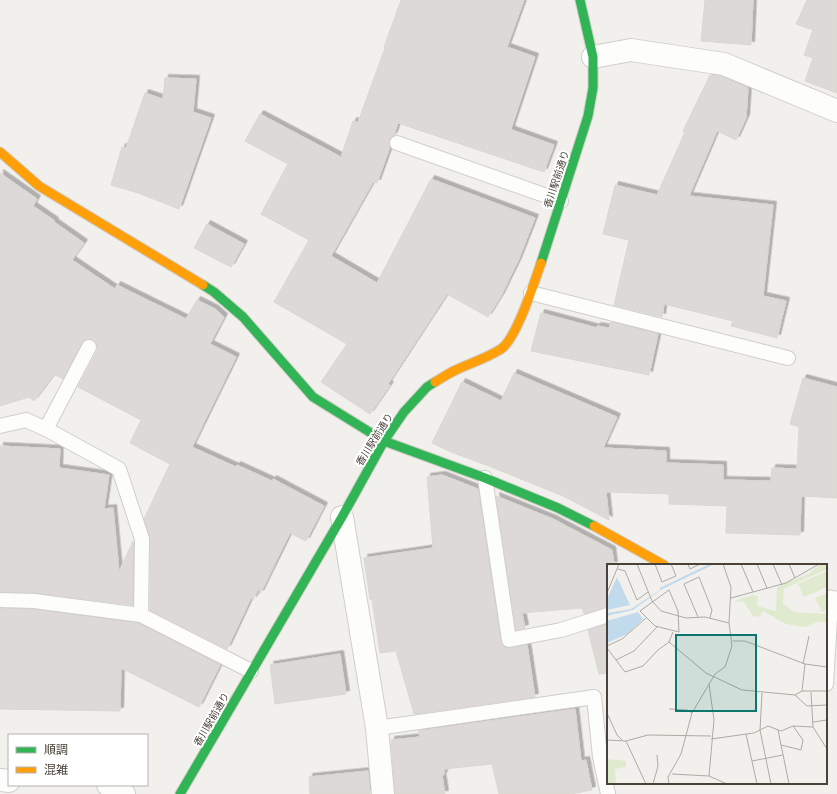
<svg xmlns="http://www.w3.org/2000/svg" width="837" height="794" viewBox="0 0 837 794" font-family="'Public Sans','Noto Sans JP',sans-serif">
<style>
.building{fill:#dcd9d6;stroke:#dad7d3;filter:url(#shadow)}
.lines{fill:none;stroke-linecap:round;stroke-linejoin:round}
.lane-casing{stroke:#d0cecb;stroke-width:16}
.street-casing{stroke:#d0cecb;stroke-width:24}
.fast-casing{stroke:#d0cdc4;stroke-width:11}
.slow-casing{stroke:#d0cdc4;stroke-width:11}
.lane{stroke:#fdfdfc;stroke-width:14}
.street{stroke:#fdfdfc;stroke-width:22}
.fast{stroke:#30b455;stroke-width:9}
.slow{stroke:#ff9f0a;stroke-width:9}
.labels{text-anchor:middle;stroke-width:4;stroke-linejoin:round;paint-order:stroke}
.street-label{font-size:10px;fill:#484239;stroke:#fff}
.inset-river{fill:none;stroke:#c1daec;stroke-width:2}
.inset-road{fill:none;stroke:#aeaaa5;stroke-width:1}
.view{fill:#0f766e;fill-opacity:0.15;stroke:#0f766e;stroke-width:2}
.inset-edge{fill:none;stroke:#484239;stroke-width:2}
</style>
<defs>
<filter id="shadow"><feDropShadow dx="3.5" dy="-3.5" stdDeviation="0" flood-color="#0004"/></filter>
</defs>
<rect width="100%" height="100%" fill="#f2f0ed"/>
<!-- building -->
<g class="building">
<polygon points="401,0 524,0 507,47 535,57 511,129 512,129 512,130 554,145 544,172 398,123 394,135 389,140 390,147 377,183 373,182 331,256 377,283 431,179 535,218 518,261 501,296 488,317 447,294 388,384 390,385 370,414 321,382 347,344 274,302 309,240 261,214 288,164 245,141 260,114 341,157 353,121 358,122 385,48 384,47"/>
<polygon points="705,0 753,0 751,45 701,41"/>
<polygon points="807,0 837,0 837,93 805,81 813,58 804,55 813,30 796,24"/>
<polygon points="710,75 721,76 748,88 746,118 736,140 717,131 689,196 773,205 763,296 786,301 777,338 731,326 733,321 664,304 662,317 614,305 629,240 603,234 615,185 657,195 685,132 683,131"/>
<polygon points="165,78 196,79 193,112 211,118 179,209 138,193 111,185 122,147 126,148 145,93 163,99"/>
<polygon points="0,173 37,199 33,206 55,221 54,222 84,243 72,260 115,289 117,285 186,319 197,300 215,309 224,317 210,344 236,357 192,447 236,467 237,465 272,481 273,479 324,506 306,541 290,533 260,594 259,588 253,600 251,598 227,649 150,610 150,539 144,519 170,464 130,443 141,420 78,387 97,351 97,346 96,342 89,339 84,340 63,379 54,374 34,401 29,397 0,406"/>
<polygon points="207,224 244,244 231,267 194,248"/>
<polygon points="541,313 597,328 597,326 609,328 611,322 658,334 649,375 531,351"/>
<polygon points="514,373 617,417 603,448 666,451 666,463 723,465 723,480 771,481 772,468 797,469 799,427 790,424 803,378 837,387 837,498 801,496 800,535 726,533 727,506 669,504 669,494 606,492 609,520 563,496 489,466 451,452 432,443 462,382 501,401"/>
<polygon points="0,446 60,449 59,468 109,475 104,509 113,508 119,572 133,541 133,605 35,593 0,592"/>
<polygon points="442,475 478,489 501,641 503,646 506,648 527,645 535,697 414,714 396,651 380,653 372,599 370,599 364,558 433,548 427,477"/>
<polygon points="496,496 553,519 612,550 614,565 608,565 608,607 584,614 582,608 522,613 525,628 516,630"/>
<polygon points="0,608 33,609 138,623 220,665 199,707 121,668 120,711 0,709"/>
<polygon points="608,624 608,673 599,674 588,630"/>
<polygon points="340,654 346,694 275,704 270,665"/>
<polygon points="575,709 581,761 586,760 592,790 571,794 499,794 492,764 444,769 444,775 442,775 445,794 395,794 391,740 420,737 418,731"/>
<polygon points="368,771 370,794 310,794 309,777"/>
</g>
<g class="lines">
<defs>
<g id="lane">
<polyline points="397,143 561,201"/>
<polyline points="531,293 788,358"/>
<polyline points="0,426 26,420 46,429 119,469 142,539 141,615 251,671"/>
<polyline points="46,429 89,347"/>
<polyline points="485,478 509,640 561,630 608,615"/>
<polyline points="0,600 34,601 141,615"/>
<polyline points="826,684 831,602"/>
<polyline points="377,728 594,697 600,757 608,794"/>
</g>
<g id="street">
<polyline points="593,57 631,50 724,64 837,111"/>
<polyline points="342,517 377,728 383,794"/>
<polyline points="826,601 837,603"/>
<polyline points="0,780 9,781"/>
<polyline points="108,785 124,794"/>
</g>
<g id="fast">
<polyline points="541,263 588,116 593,88 593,57 580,0"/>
<polyline points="203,285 214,292 243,317 313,397 384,441 485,478 558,508 594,526"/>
<polyline points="180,794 342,517 384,441 404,412 427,387 435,382"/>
</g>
<g id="slow">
<polyline points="0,152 39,186 203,285"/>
<path d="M435,382C442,378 449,373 456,370C471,363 487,358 501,349C517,338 534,283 541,263"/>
<polyline points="594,526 664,565"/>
</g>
</defs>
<!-- lane casing -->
<use href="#lane" class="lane-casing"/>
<!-- street casing -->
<use href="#street" class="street-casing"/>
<!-- fast casing -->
<use href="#fast" class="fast-casing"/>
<!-- slow casing -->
<use href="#slow" class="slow-casing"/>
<!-- lane -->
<use href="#lane" class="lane"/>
<!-- street -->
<use href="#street" class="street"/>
<!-- fast -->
<use href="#fast" class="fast"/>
<!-- slow -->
<use href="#slow" class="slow"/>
</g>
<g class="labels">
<!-- street labels -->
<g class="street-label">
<text transform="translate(556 179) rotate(-72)" y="4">香川駅前通り</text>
<text transform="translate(374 439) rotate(-58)" y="4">香川駅前通り</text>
<text transform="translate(211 719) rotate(-60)" y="4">香川駅前通り</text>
</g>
</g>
<!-- overview -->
<g transform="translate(607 564)">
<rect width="220" height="220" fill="#f2f0ed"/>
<path d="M214,0H220V5L177,25L176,40L187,48L220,50V59L211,57L199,63L179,60L156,47L152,53L146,52L137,38L127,37L146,31L151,32L150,42L169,47L170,23L201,10ZM220,7V23L197,33L191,20ZM220,29V46L215,48L208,34ZM0,195L19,197V203L8,205L9,220H0Z" fill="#dfeacf"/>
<path d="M10,13L23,41L0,46V35ZM59,22L26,46L0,52V49L24,45ZM31,48L36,55L20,70L0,79V57Z" fill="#c1daec"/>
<path class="inset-river" d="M53,25L105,0"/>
<path class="inset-road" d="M30,0L45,37L54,47L79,54L98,53L122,59M48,0L55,18L69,12L64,0M81,0L83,5L93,0M134,0L146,28M150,0L160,24M166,0L175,21M182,0L188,14M11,5L18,7L30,36L41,28M62,26L71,47L72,68L48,62L33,47ZM0,29L12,0M124,34L179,19L212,0M91,53L77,20L92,13L105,46L103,54M126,77H138L198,100L220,103M62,78L99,109L135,126L188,131L195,127H220M0,82L15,75L39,54M0,84L18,108L36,102L51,86L62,78L66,68M9,96L27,87L50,63M196,100L202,72M195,127L198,100M204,128L206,163L220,185M155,129L153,166L164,220M188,131L200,142L220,141M62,145L80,146L85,149M0,149L10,171L15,176M206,158L220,156M171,166L182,220M139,170L150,220M104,175L147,169L161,162L174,167L186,162L206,163M0,176L19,177L39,220M19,177L41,171L104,172M174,181L194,186L196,176L186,162M145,197L176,191M65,210L102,212L120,220M102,212L107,156L102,120M46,220L51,202L50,191M62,220L61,213L74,190L85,149L108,110L118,103L125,82L122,59L124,23L116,0"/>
<path class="view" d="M69,71H149V147H69Z"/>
<rect width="220" height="220" class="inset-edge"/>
</g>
<!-- legend -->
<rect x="8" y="734" width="140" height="52" fill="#ffffff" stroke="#b6b3b0"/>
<rect x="16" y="747" width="20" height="6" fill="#30b455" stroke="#b6b3b0"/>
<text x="44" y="754" font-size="12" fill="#484239">順調</text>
<rect x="16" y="767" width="20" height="6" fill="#ff9f0a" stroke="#b6b3b0"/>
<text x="44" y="774" font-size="12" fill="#484239">混雑</text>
</svg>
